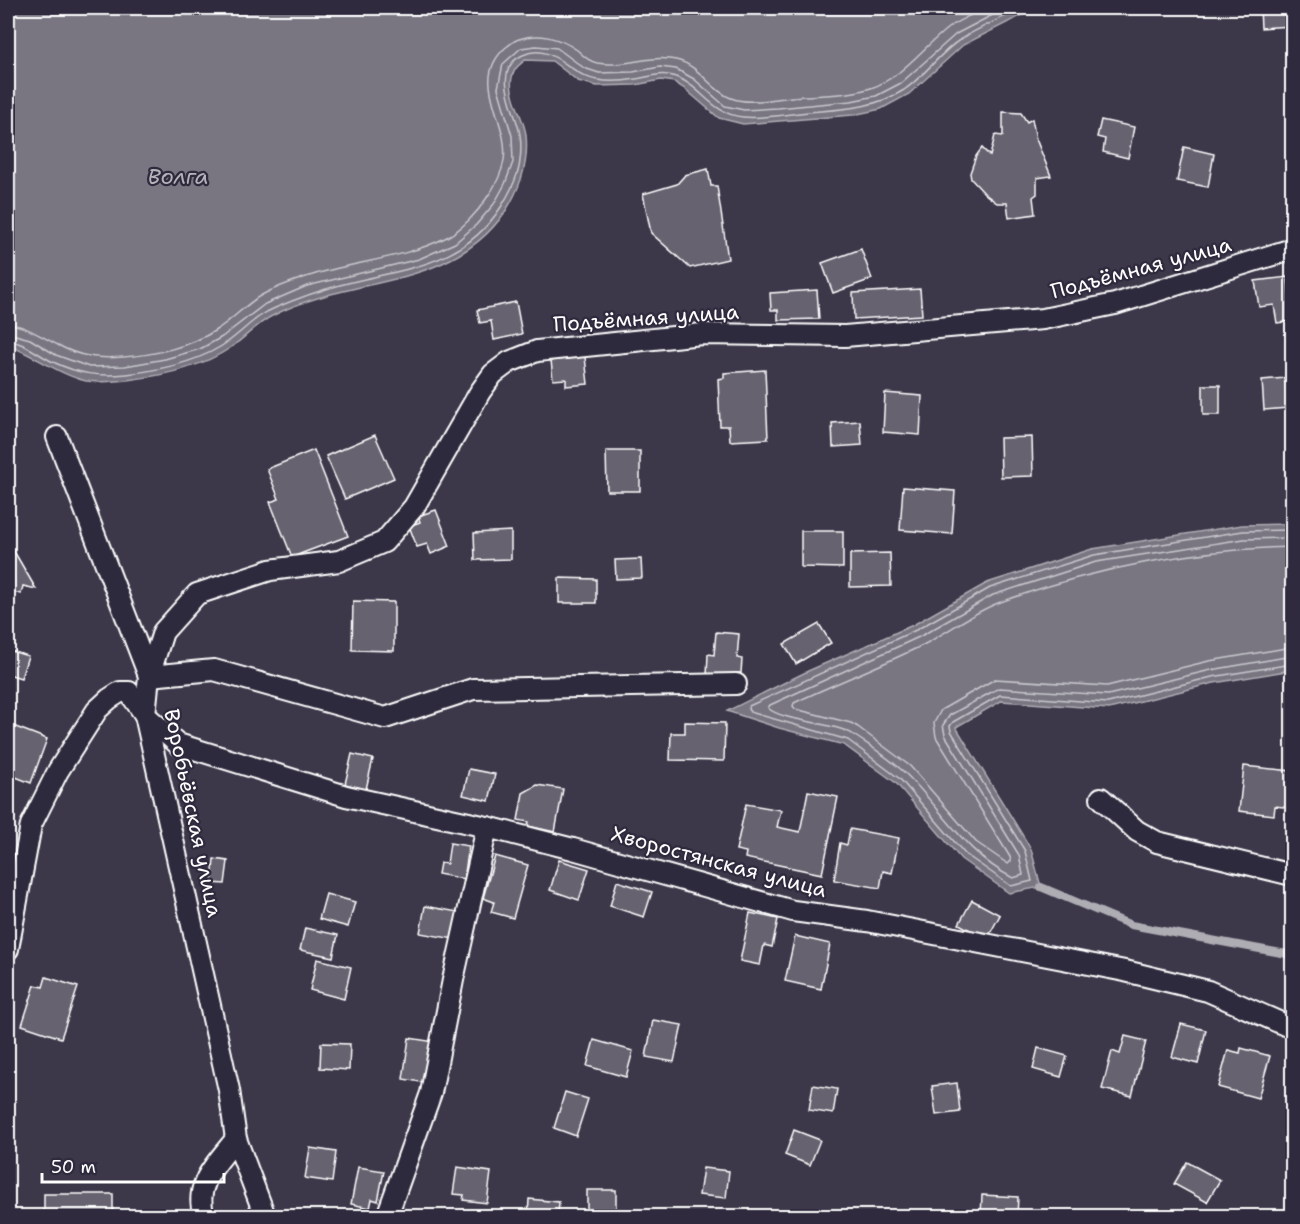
<svg xmlns="http://www.w3.org/2000/svg" width="1300" height="1224" viewBox="0 0 1300 1224" font-family="'Shantell Sans',sans-serif">
<style>
.water{fill:#797682;stroke:#afadb4;stroke-width:1.5}
.lines{fill:none;stroke-linecap:round;stroke-linejoin:round}
.shore{stroke:#c9c8cd;stroke-width:1.5}
.stream{stroke:#afadb4;stroke-width:8}
.building{fill:#666270;stroke:#fff;stroke-width:1.5}
.street-casing{stroke:#fff;stroke-width:24}
.street{stroke:#2f2a3d;stroke-width:20}
.labels{text-anchor:middle;stroke-width:4.5;stroke-linejoin:round;paint-order:stroke}
.street-label{font-size:21px;fill:#fff;stroke:#2f2a3d}
.water-label{font-size:22px;font-style:italic;fill:#b5b4ba;stroke:#2f2a3d}
</style>
<rect width="100%" height="100%" fill="#3c3749"/>
<filter id="ink" filterUnits="userSpaceOnUse"><feTurbulence type="fractalNoise" baseFrequency=".0167" numOctaves="2"/><feDisplacementMap in="SourceGraphic" scale="12" xChannelSelector="R" yChannelSelector="G"/><feConvolveMatrix kernelMatrix="1 2 1 2 8 2 1 2 1" color-interpolation-filters="sRGB"/></filter>
<g filter="url(#ink)">
<!-- water -->
<g class="water">
<path d="M8,8H1036L963,45L909,94L881,109L853,115L743,124L719,118L685,89L674,82L661,80L635,85L597,86L578,81L552,61L525,60C522,63 517,66 515,70C503,89 524,115 526,135C529,163 520,189 505,212C451,291 351,275 274,315C257,323 245,338 230,348C201,368 161,376 127,380C115,381 98,383 86,381C58,374 34,355 8,345Z"/>
<polygon points="1292,524 1292,670 1214,683 1109,709 1001,701 956,727 1031,849 1041,887 1009,893 961,859 896,783 844,745 779,728 727,711 808,671 913,625 987,583 1092,549 1242,525"/>
</g>
<g class="lines">
<!-- shore -->
<g class="shore">
<path d="M8,324C26,325 41,337 58,345C80,357 98,359 123,357C154,355 190,347 216,330C232,320 244,306 260,296C274,288 291,282 306,277C352,261 402,260 447,237C462,229 477,213 486,199C494,188 502,173 504,160C510,121 469,83 504,49C509,45 513,41 519,39C539,32 560,38 577,50C584,56 588,61 597,63C624,68 650,54 676,60C700,65 710,90 731,98C749,105 774,99 792,97C818,95 846,96 871,88C903,77 923,47 948,28C960,19 974,14 986,8"/>
<polyline points="8,333 30,339 56,355 89,367 125,366 165,359 200,349 222,337 265,304 307,286 419,259 455,243 476,225 494,204 505,184 513,162 512,136 498,88 503,64 521,48 536,46 557,48 584,68 599,73 633,72 660,67 676,69 694,79 725,106 744,110 778,108 851,101 876,96 901,83 956,34 1006,8"/>
<path d="M8,340C25,343 37,354 53,362C79,374 98,377 127,374C160,370 201,362 229,341C244,330 257,315 275,308C296,299 318,291 340,285C402,268 462,268 501,207C509,194 519,176 520,160C521,153 521,142 520,135C517,112 489,70 523,55C553,41 571,77 598,80C609,82 624,81 636,79C649,77 660,72 673,76C701,84 710,114 743,117C761,119 782,115 800,113C836,109 872,110 904,90C925,76 939,53 961,39C980,27 1002,18 1023,8"/>
<polyline points="1292,530 1243,531 1094,555 990,588 916,630 749,706 748,709 750,712 848,740 900,779 965,854 1011,886 1032,881 1025,851 951,731 950,726 953,722 1000,695 1108,703 1212,677 1292,664"/>
<path d="M1292,538L1244,539L1096,562L993,595L919,637L770,705L768,708C783,722 835,722 854,735C871,747 891,759 906,774C942,809 966,855 1013,878L1023,875L1019,855L945,735L943,725L950,715L999,688L1108,695L1211,670L1292,656"/>
<path d="M1292,547C1196,549 1089,569 998,603C972,613 948,632 923,645C881,666 836,683 794,703L793,706L795,709L851,723L858,727L910,766L976,842L1008,864L1011,861L1010,857L936,737L934,723L941,710L995,679L1107,686L1209,661L1292,647"/>
</g>
<!-- stream -->
<polyline class="stream" points="1041,887 1131,925 1292,955"/>
</g>
<!-- building -->
<g class="building">
<polygon points="1260,8 1292,8 1292,26 1261,28"/>
<polygon points="1003,112 1021,113 1027,122 1032,119 1036,139 1051,176 1037,178 1037,194 1033,197 1035,214 1009,218 1007,203 997,203 985,194 971,179 970,173 976,156 982,148 990,156 995,135 1003,136"/>
<polygon points="1101,120 1134,127 1128,158 1103,152 1105,139 1097,137"/>
<polygon points="1184,147 1214,154 1208,187 1177,181"/>
<polygon points="708,169 711,186 717,186 728,259 690,268 651,233 643,194 677,184 685,175"/>
<polygon points="861,249 872,279 833,293 822,263"/>
<polygon points="1288,277 1292,321 1277,323 1274,305 1259,307 1255,281"/>
<polygon points="920,289 922,315 854,319 853,293"/>
<polygon points="817,290 819,319 778,320 778,310 771,310 770,293"/>
<polygon points="516,302 522,334 494,340 491,321 480,323 477,310"/>
<polygon points="585,357 588,384 566,386 566,379 553,380 551,360"/>
<polygon points="765,370 768,439 730,441 729,426 720,426 718,379 724,378 724,373"/>
<polygon points="1285,378 1288,408 1264,410 1262,380"/>
<rect x="1203" y="385" width="17" height="30"/>
<polygon points="885,393 922,396 920,435 883,432"/>
<polygon points="860,421 862,445 833,447 832,423"/>
<polygon points="375,435 394,478 345,499 326,456"/>
<polygon points="1032,437 1033,476 1001,477 1000,438"/>
<polygon points="314,450 348,536 292,557 270,502 279,499 267,469"/>
<polygon points="606,451 640,451 640,491 607,491"/>
<polygon points="903,487 955,491 952,534 900,530"/>
<polygon points="436,510 450,546 431,554 427,544 417,547 409,526 420,522 418,516"/>
<polygon points="511,531 511,559 475,560 474,533"/>
<polygon points="801,531 843,531 843,568 801,567"/>
<polygon points="8,541 36,589 23,586 21,594 8,591"/>
<polygon points="890,553 891,586 850,587 850,554"/>
<polygon points="641,559 642,578 616,579 615,560"/>
<polygon points="559,578 596,579 596,603 559,603"/>
<polygon points="353,601 394,602 394,651 352,650"/>
<polygon points="819,624 831,643 796,664 784,644"/>
<polygon points="716,632 739,634 737,658 742,659 741,673 734,673 733,678 707,676 708,654 714,655"/>
<polygon points="8,650 28,656 21,678 8,674"/>
<polygon points="685,722 725,723 724,761 670,760 671,733 685,733"/>
<polygon points="8,724 47,739 31,783 8,774"/>
<polygon points="352,754 373,759 366,789 345,784"/>
<polygon points="1244,766 1292,771 1292,808 1275,806 1274,815 1239,811"/>
<polygon points="469,769 495,774 489,801 463,795"/>
<polygon points="537,785 563,789 555,832 528,826 529,822 518,820 523,793"/>
<polygon points="808,791 838,797 822,874 745,858 746,852 736,850 746,804 781,810 777,827 800,832"/>
<polygon points="850,829 899,838 892,873 883,871 880,888 834,880 840,843 847,845"/>
<polygon points="450,843 469,846 464,879 438,874 440,863 447,864"/>
<polygon points="495,856 528,865 513,918 491,912 494,902 483,898"/>
<polygon points="214,859 228,861 225,884 212,883"/>
<polygon points="559,860 589,869 579,900 550,890"/>
<polygon points="617,881 652,892 644,917 610,906"/>
<polygon points="326,894 355,902 348,927 319,919"/>
<polygon points="972,900 1000,915 987,939 959,924"/>
<polygon points="425,906 458,912 454,939 420,933"/>
<polygon points="750,913 778,919 772,947 764,945 760,965 740,961"/>
<polygon points="305,928 338,935 333,957 300,950"/>
<polygon points="795,936 830,944 821,989 785,981"/>
<polygon points="317,959 351,967 344,999 310,990"/>
<polygon points="46,977 78,987 61,1038 22,1025 35,985 43,987"/>
<polygon points="653,1020 682,1025 674,1062 646,1057"/>
<polygon points="1181,1024 1206,1030 1198,1064 1172,1057"/>
<polygon points="1125,1036 1146,1041 1132,1096 1102,1089 1112,1051 1120,1054"/>
<polygon points="409,1038 435,1042 426,1083 403,1079"/>
<polygon points="594,1040 633,1051 626,1077 587,1066"/>
<polygon points="321,1043 350,1044 349,1070 320,1068"/>
<polygon points="1038,1048 1067,1056 1061,1077 1033,1069"/>
<polygon points="1241,1048 1270,1056 1258,1098 1218,1087 1228,1050 1240,1053"/>
<polygon points="957,1083 960,1112 936,1115 932,1086"/>
<polygon points="813,1085 837,1089 833,1114 809,1110"/>
<polygon points="565,1092 588,1099 576,1136 554,1128"/>
<polygon points="794,1130 820,1140 810,1165 785,1155"/>
<polygon points="310,1148 336,1152 332,1182 305,1178"/>
<polygon points="1187,1162 1220,1180 1207,1202 1174,1184"/>
<polygon points="358,1167 384,1171 378,1201 372,1199 370,1208 351,1204"/>
<polygon points="457,1167 491,1172 487,1203 463,1200 464,1195 453,1194"/>
<polygon points="703,1168 729,1171 726,1198 699,1195"/>
<rect x="587" y="1190" width="29" height="26"/>
<rect x="44" y="1194" width="69" height="22"/>
<polygon points="982,1195 1018,1197 1017,1216 981,1216"/>
<polygon points="529,1199 559,1202 558,1216 528,1216"/>
</g>
<g class="lines">
<defs>
<g id="street">
<polyline points="57,437 149,676 145,715 229,1090 236,1139 265,1216"/>
<polyline points="736,684 473,689 385,718 214,670 149,676 163,632 197,594 270,570 339,561 384,542 414,507 480,392 493,374 509,362 537,351 702,334 845,336 1043,319 1115,304 1292,249"/>
<polyline points="1101,798 1137,831 1157,842 1292,875"/>
<polyline points="8,949 31,825 58,771 97,710 109,699 120,692 129,692 145,715 178,744 346,796 487,827 573,849 793,911 867,921 1125,971 1208,991 1292,1028"/>
<path d="M204,1216C193,1184 217,1163 236,1139"/>
<polyline points="387,1216 431,1093 453,980 487,827"/>
</g>
</defs>
<!-- street casing -->
<use href="#street" class="street-casing"/>
<!-- street -->
<use href="#street" class="street"/>
</g>
</g>
<g class="labels">
<!-- street labels -->
<g class="street-label">
<text transform="translate(1141 268) rotate(-15)" y="7">Подъёмная улица</text>
<text transform="translate(646 318) rotate(-4)" y="7">Подъёмная улица</text>
<text transform="translate(193 813) rotate(78)" y="7">Воробьёвская улица</text>
<text transform="translate(719 862) rotate(15)" y="7">Хворостянская улица</text>
</g>
<!-- water labels -->
<g class="water-label">
<text x="178" y="184">Волга</text>
</g>
</g>
<!-- margin -->
<rect width="1300" height="1224" fill="none" stroke="#2f2a3d" stroke-width="30"/>
<rect x="15" y="15" width="1270" height="1194" fill="none" stroke="#fff" stroke-width="2" filter="url(#ink)"/>
<!-- scale -->
<path d="M42 1173v9h182v-9" fill="none" stroke="#ffffff" stroke-width="3"/>
<text x="51" y="1173" font-size="18" fill="#ffffff" stroke="#2f2a3d" stroke-width="4.5" paint-order="stroke">50 m</text>
</svg>
